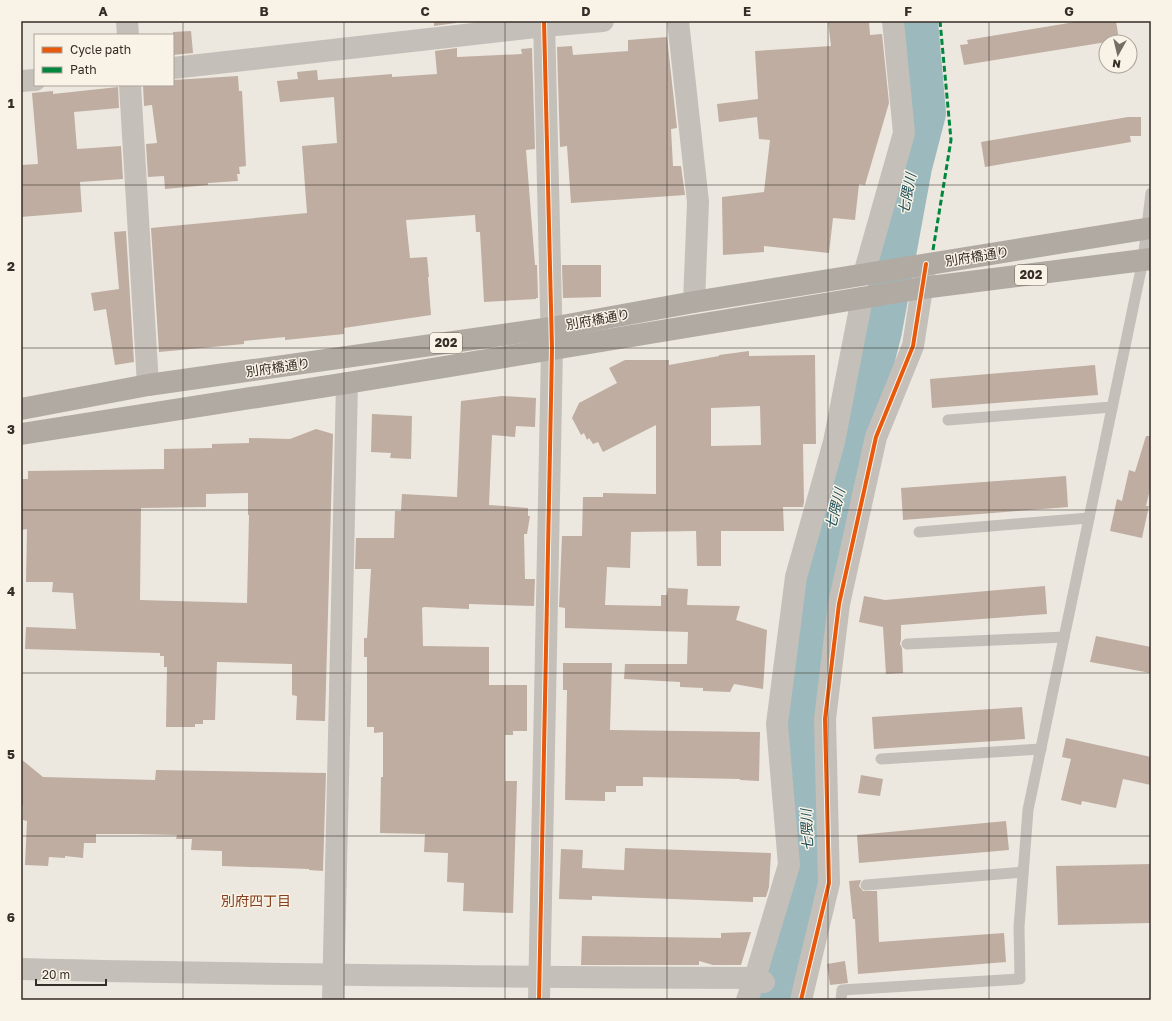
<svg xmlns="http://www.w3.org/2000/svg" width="1172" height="1021" viewBox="0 0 1172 1021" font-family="'Golos Text','Noto Sans JP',sans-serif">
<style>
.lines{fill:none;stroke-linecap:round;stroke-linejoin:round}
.river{stroke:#9cbabd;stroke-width:42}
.building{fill:#bfada1;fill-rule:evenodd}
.service{stroke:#c5bfb9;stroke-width:11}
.minor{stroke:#c5bfb9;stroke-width:22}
.trunk{stroke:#b0aaa3;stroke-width:22}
.quiet{stroke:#00873e;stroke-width:3;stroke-dasharray:6 3;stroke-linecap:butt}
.cycleway-casing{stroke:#f9f2e6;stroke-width:6}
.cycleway{stroke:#e8590c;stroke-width:4}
.grid{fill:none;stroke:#352d27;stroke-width:1;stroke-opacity:0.55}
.labels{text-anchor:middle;stroke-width:3;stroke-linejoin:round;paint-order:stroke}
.shield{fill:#f9f2e6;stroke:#706860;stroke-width:1}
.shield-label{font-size:12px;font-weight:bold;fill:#352d27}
.street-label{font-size:13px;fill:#352d27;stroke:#f9f2e6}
.water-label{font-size:14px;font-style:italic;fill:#1c4e57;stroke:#f9f2e6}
.neighbourhood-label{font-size:14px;fill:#854120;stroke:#f9f2e6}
.neatline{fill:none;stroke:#352d27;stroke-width:1.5}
.grid-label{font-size:13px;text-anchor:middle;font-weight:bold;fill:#352d27}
</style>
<rect width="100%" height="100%" fill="#ece8df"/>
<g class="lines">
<!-- river -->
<polyline class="river" points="774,1000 799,914 809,862 802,748 808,618 881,331 911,167 925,113 917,21"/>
</g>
<!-- building -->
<g class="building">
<polygon points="434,21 456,21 456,23 434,26"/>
<polygon points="828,21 869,21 870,35 882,34 889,103 865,185 859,184 855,220 833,218 829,253 764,246 764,252 723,255 722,197 764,192 770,140 759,139 757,117 719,122 717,104 758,99 755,51 831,46"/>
<polygon points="1081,21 1116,21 1119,40 964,65 960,45 968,44 967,40"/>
<polygon points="191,31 193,53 173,55 173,32"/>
<polygon points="667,37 677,128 671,129 673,166 681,166 685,195 571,203 567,146 560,147 557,47 572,46 573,55 628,51 628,40"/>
<polygon points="457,48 457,57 522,54 521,49 532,48 535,149 526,150 535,265 537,265 538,298 536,298 536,299 484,302 480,232 476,232 475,215 406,220 410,258 427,257 429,277 428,277 431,315 344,328 344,334 285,340 285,337 244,341 244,344 159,352 151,228 307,213 302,146 337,143 334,97 280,102 277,81 298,79 297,72 317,70 318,80 392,74 392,77 437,74 435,51"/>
<polygon points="238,76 239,91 242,91 246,166 239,167 240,174 237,174 238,181 208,183 208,185 165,189 164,176 148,177 146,144 157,143 152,105 144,106 143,85 173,85 173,80"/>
<polygon points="118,87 119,108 74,112 77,149 121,146 123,179 80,182 82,212 21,217 21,165 38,164 32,93 53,91 53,94"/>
<polygon points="1128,117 1141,117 1141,136 1130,136 1131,142 985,167 981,142"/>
<polygon points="126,231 134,362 115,365 106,309 94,311 91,293 119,289 114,232"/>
<polygon points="562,265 601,265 601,297 563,298"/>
<path d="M749,351V356L815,355L816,444H803L804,502L803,507H783L784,531H721V566H697L696,531L631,532L630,568L607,567L605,605L661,606V595H667L668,588L688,589L687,605L740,606L736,620L767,630L763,689L734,684L730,692L703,691V688L680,687V682L624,679L625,664H687L688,632L565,628V608L559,607L562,536H582L583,497H603V493L656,494V425L603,452L598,442L593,444L589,438L587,440L584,433L581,435L572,418L579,403L617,383L609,368L625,360H669V365L719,356V355ZM760,406L761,445L711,446V408Z"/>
<polygon points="1095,365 1098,395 932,408 930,379"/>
<polygon points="502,396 536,398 535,427 516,426 515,437 492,435 489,505 528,508 528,516 530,516 527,534 524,534 525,579 535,579 534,606 469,604 469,609 424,607 422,608 423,646 489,647 489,685 527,685 527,731 513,731 513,735 505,735 505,781 517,781 513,913 463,911 464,883 447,882 448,853 424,852 425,834 380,833 381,777 383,777 383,732 374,733 374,727 367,727 367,657 364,657 364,638 367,638 371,569 355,569 356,538 394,538 395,511 401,511 402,494 457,497 461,401"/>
<polygon points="372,414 412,416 411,459 390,458 391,453 371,452"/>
<path d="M316,429L333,434L325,721L296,720L297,696L292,695V664L217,662L215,720H203V724H195V727H166L167,667H164V656H160V653L25,649L26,627L76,629L73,593L52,592L53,582H26L27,529L21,530V479H28V471L164,469V449L212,448V444L249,443V438L290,439ZM248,493V515H249L247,603L140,600L141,508L206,507V494Z"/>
<polygon points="1146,436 1151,436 1151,485 1146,506 1149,506 1142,538 1110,531 1117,499 1122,501 1129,470 1135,472"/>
<polygon points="1066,476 1068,507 903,520 901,488"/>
<polygon points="1045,586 1047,614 901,625 901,640 900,644 902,648 903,673 886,674 883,627 859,622 864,596 885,600"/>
<polygon points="1096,636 1151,647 1151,673 1090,662"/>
<polygon points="563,663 612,663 610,730 760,732 759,781 740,780 740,779 643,777 643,786 616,786 616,792 605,792 605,801 565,800 567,690 563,690"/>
<polygon points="1022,707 1025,739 874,749 872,717"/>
<polygon points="1066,738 1151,757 1151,785 1123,779 1116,808 1082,801 1081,805 1061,800 1071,759 1062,757"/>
<polygon points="21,759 43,777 155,780 156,770 326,773 323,871 309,870 309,869 222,866 222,851 191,850 192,839 176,839 177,835 134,834 96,834 96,843 84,843 83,858 65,856 65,858 49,857 48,866 25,865 27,821 23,820 23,805 21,805"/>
<polygon points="861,775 883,779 880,796 858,793"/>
<polygon points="1006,821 1009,850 859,863 857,835"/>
<polygon points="625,848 771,853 769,887 766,897 753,897 753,902 592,896 592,900 559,899 561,849 583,850 582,868 624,870"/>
<polygon points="1151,864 1151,923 1058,925 1056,866"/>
<polygon points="861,880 859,886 863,891 877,891 879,942 1004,933 1006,962 858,974 855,919 853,919 849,881"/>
<polygon points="751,932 741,965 713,965 699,961 699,965 581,965 582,936 721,938 721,933"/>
<polygon points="845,961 848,983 830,985 827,964"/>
</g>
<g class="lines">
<!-- service -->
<g class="service">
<polyline points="948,420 1112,407"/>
<polyline points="919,532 1089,518"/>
<polyline points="907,644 1064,637"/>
<polyline points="881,759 1041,749"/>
<polyline points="866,885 1023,872"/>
<polyline points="841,1000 842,990 1020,979 1019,927 1028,810 1143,260 1151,193"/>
</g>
<!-- minor -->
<g class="minor">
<polyline points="127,21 128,35"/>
<polyline points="678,21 698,202 694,302"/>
<polyline points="173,68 544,26 603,21"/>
<polyline points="21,81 35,80"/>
<polyline points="130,85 148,385"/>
<polyline points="864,274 904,133 893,21"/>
<path d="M21,969C266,975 511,977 755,978L764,982"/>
<polyline points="333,1000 347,383"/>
<polyline points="539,1000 552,349 544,21"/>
<polyline points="747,1000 755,978 789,865 777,724 796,577 834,442 862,298"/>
<polyline points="801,1000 829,883 825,719 839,604 876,437 913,346 925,269"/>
</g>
<!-- trunk -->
<g class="trunk">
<polyline points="21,409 148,385 551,328 694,302 1151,228"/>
<polyline points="21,434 347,383 922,288 1151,259"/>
</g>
<!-- quiet -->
<polyline class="quiet" points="933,250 951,140 940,21"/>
<defs>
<g id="cycleway">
<polyline points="539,1000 552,349 544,21"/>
<polyline points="801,1000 829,883 825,719 839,604 876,437 913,346 926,264"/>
</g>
</defs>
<!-- cycleway casing -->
<use href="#cycleway" class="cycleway-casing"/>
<!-- cycleway -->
<use href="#cycleway" class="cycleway"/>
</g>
<!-- grid -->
<path class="grid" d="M183,21V1000M344,21V1000M505,21V1000M667,21V1000M828,21V1000M989,21V1000M21,185H1151M21,348H1151M21,510H1151M21,673H1151M21,836H1151"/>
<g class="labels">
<!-- shield labels -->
<g class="shield">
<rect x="1015" y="265" width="32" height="20" rx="3"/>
<rect x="430" y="333" width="32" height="20" rx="3"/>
</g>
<g class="shield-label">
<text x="1031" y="279">202</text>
<text x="446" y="347">202</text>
</g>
<!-- street labels -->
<g class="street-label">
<text transform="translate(977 256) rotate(-9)" y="5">別府橋通り</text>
<text transform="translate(598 319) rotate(-10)" y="5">別府橋通り</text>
<text transform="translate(278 367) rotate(-8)" y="5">別府橋通り</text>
</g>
<!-- water labels -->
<g class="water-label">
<text transform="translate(907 194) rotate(-79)" y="5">七隈川</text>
<text transform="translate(835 509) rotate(-76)" y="5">七隈川</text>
<text transform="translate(807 830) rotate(-93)" y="5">七隈川</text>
</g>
<!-- neighbourhood labels -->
<g class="neighbourhood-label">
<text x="256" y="906">別府四丁目</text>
</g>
</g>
<!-- border -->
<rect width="1172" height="1021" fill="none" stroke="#f9f2e6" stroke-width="44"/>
<!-- legend -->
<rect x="34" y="34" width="140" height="52" fill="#f9f2e6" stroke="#aba39a"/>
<rect x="42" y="47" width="20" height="6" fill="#e8590c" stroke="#aba39a"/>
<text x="70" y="54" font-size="12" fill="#352d27">Cycle path</text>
<rect x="42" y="67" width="20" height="6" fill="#00873e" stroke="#aba39a"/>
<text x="70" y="74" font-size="12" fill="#352d27">Path</text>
<!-- north arrow -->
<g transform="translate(1118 54) rotate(188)"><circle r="19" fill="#f9f2e6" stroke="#aba39a"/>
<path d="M0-3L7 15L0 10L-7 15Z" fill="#756e67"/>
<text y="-6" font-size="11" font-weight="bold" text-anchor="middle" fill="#352d27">N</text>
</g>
<!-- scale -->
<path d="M36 979v6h70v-6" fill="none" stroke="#352d27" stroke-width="2"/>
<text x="42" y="979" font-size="12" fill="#352d27" stroke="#f9f2e6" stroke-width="3" paint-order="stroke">20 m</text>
<rect x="22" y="22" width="1128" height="977" class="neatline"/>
<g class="grid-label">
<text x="103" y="16">A</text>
<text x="264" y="16">B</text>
<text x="425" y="16">C</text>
<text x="586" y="16">D</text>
<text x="747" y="16">E</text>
<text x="908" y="16">F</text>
<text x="1069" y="16">G</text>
<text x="11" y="108">1</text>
<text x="11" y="271">2</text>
<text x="11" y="434">3</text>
<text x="11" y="596">4</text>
<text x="11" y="759">5</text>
<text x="11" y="922">6</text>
</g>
</svg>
